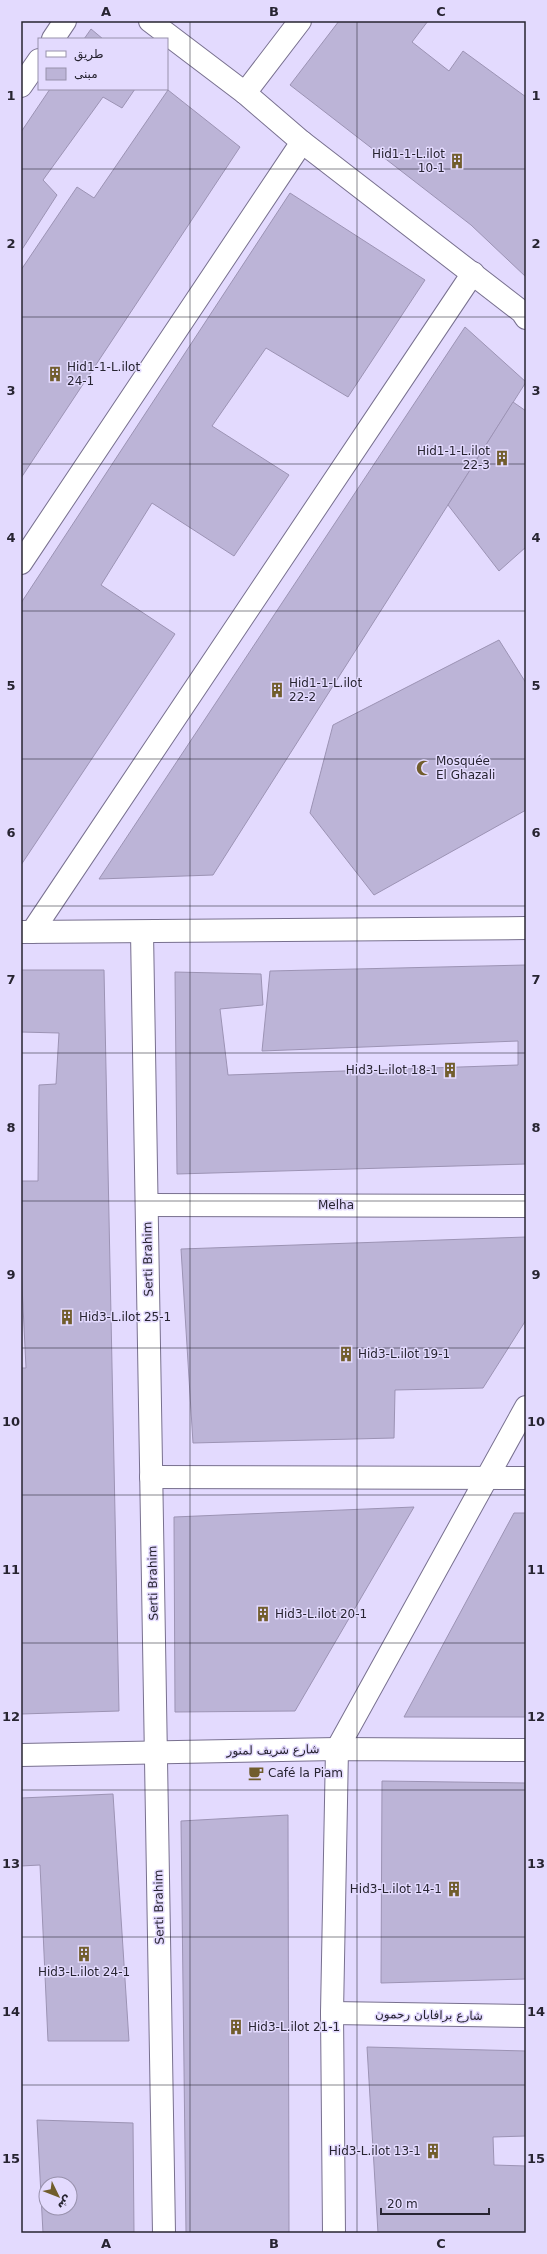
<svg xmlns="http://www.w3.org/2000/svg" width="547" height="2254" viewBox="0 0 547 2254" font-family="'DejaVu Sans','Noto Sans Arabic',sans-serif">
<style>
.building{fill:#bcb4d7;stroke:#9c93b4;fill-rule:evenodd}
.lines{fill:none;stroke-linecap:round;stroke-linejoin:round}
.minor-casing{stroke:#78708f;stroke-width:24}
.tertiary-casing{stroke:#78708f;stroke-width:24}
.minor{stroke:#fff;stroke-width:22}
.tertiary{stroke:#fff;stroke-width:22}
.grid{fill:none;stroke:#272431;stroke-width:1;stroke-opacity:0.55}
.labels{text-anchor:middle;stroke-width:3;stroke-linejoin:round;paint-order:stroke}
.poi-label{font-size:12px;fill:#272431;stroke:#e3dafe;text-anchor:start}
.street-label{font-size:12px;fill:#272431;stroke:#e3dafe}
.neatline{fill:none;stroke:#272431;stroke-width:1.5}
.grid-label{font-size:13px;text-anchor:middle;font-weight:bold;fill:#272431}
</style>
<rect width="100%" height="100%" fill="#e3dafe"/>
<!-- building -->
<g class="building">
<polygon points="339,21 428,21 412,42 449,71 463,51 526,97 526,277 471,225 290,85"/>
<polygon points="91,29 103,39 84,39"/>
<polygon points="50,89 135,89 122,108 103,97 43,180 57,195 21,251 21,132"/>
<polygon points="168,90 240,147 21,478 21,270 77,187 94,198"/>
<polygon points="290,193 425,280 348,397 266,348 212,426 289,475 234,556 152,503 101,585 175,634 21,865 21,603"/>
<polygon points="465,327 526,382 213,875 99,879"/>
<polygon points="513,402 526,411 526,547 499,571 448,505"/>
<polygon points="499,640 526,683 526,810 374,895 310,813 333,725"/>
<polygon points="526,965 526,1164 177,1174 175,972 261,974 263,1005 220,1009 228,1075 518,1065 518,1041 262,1051 270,971"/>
<polygon points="21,970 104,970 119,1711 21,1714 21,1368 26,1368 21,1265 21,1181 38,1181 39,1085 56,1084 59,1033 21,1032"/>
<polygon points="526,1237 526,1320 483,1388 395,1390 394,1438 193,1443 181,1249"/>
<polygon points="414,1507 295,1711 175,1712 174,1517"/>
<polygon points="514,1513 526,1513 526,1717 404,1717"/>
<polygon points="382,1781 526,1783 526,1979 381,1983"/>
<polygon points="113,1794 129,2041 48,2041 40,1865 21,1866 21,1798"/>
<polygon points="288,1815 289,2233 186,2233 181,1821"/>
<polygon points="367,2047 526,2051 526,2136 493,2137 494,2165 526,2166 526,2233 378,2233"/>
<path d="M37,2120L133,2123L134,2233H43ZM46,2184H70V2208H46Z"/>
</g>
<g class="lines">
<defs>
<g id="minor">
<polyline points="53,39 65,21"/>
<polyline points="21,86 39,60"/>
<polyline points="245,93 300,21"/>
<polyline points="21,563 302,142"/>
<polyline points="32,932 473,273"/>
<polyline points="142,932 164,2233"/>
<polyline points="147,1205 526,1206"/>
<polyline points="151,1477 526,1478"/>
<polyline points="21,1755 337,1749 526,1750"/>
<polyline points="332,2013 526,2016"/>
</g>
<g id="tertiary">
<polyline points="150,21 245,93 302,142 522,312 526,318"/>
<polyline points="21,932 526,928"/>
<polyline points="334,2233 332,2013 337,1749 526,1407"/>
</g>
</defs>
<!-- minor casing -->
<use href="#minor" class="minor-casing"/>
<!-- tertiary casing -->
<use href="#tertiary" class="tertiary-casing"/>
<!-- minor -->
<use href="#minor" class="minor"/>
<!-- tertiary -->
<use href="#tertiary" class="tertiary"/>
</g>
<!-- grid -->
<path class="grid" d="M190,21V2233M357,21V2233M21,169H526M21,317H526M21,464H526M21,611H526M21,759H526M21,906H526M21,1053H526M21,1201H526M21,1348H526M21,1495H526M21,1643H526M21,1790H526M21,1937H526M21,2085H526"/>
<!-- icons -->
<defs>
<symbol id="building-bare" viewBox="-9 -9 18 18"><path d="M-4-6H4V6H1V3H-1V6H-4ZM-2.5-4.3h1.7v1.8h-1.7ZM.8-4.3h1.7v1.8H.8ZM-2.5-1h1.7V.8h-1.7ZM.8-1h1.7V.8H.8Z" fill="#715d2c" stroke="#e3dafe" stroke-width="2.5" paint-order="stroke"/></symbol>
<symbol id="mosque-bare" viewBox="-9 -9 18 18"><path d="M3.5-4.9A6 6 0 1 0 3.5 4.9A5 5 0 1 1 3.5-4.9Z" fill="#715d2c" stroke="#e3dafe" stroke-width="2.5" paint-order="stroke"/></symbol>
<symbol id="cafe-bare" viewBox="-9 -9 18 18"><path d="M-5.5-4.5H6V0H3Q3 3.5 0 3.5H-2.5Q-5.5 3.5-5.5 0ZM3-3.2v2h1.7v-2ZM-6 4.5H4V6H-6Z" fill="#715d2c" stroke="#e3dafe" stroke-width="2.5" paint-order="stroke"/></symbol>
</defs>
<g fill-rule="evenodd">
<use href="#building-bare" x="446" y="150" width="22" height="22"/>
<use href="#building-bare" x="44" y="363" width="22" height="22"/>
<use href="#building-bare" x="491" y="447" width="22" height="22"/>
<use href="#building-bare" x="266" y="679" width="22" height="22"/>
<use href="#mosque-bare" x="413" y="757" width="22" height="22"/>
<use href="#building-bare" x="439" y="1059" width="22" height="22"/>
<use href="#building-bare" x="56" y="1306" width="22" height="22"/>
<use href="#building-bare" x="335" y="1343" width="22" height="22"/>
<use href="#building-bare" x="252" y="1603" width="22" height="22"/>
<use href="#cafe-bare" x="245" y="1762" width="22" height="22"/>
<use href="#building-bare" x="443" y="1878" width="22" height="22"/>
<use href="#building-bare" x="73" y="1943" width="22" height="22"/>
<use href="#building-bare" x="225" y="2016" width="22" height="22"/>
<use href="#building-bare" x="422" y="2140" width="22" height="22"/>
</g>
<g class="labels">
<!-- poi labels -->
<g class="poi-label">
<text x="445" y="158" text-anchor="end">Hid1-1-L.ilot<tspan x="445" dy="14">10-1</tspan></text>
<text x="67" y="371">Hid1-1-L.ilot<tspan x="67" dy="14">24-1</tspan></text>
<text x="490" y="455" text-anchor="end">Hid1-1-L.ilot<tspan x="490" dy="14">22-3</tspan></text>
<text x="289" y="687">Hid1-1-L.ilot<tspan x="289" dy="14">22-2</tspan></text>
<text x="436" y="765">Mosquée<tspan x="436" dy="14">El Ghazali</tspan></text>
<text x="438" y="1074" text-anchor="end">Hid3-L.ilot 18-1</text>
<text x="79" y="1321">Hid3-L.ilot 25-1</text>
<text x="358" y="1358">Hid3-L.ilot 19-1</text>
<text x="275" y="1618">Hid3-L.ilot 20-1</text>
<text x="268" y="1777">Café la Piam</text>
<text x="442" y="1893" text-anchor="end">Hid3-L.ilot 14-1</text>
<text x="84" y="1976" text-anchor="middle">Hid3-L.ilot 24-1</text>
<text x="248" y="2031">Hid3-L.ilot 21-1</text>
<text x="421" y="2155" text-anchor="end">Hid3-L.ilot 13-1</text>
</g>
<!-- street labels -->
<g class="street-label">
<text x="336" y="1209">Melha</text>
<text transform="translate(148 1259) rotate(-91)" y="4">Serti Brahim</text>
<text transform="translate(153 1583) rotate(-91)" y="4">Serti Brahim</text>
<text transform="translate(273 1750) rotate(-1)" y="4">شارع شريف لمنور</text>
<text transform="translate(159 1907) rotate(-91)" y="4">Serti Brahim</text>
<text transform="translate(429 2015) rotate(1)" y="4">شارع برافابان رحمون</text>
</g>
</g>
<!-- border -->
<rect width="547" height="2254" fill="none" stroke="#e3dafe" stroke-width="44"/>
<!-- legend -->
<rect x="38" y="38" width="130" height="52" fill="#e3dafe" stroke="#9891ac"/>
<rect x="46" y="51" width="20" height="6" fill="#ffffff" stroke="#9891ac"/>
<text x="74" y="58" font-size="12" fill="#272431">طريق</text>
<rect x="46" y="68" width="20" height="12" fill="#bcb4d7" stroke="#9891ac"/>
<text x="74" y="78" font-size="12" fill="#272431">مبنى</text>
<!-- north arrow -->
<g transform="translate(58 2196) rotate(133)"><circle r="19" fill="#e3dafe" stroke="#9891ac"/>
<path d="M0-3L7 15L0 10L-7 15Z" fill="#715d2c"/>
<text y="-6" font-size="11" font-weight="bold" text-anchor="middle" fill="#272431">ش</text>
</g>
<!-- scale -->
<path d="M381 2208v6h108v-6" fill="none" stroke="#272431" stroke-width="2"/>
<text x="387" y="2208" font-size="12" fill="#272431" stroke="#e3dafe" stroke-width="3" paint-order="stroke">20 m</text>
<rect x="22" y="22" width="503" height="2210" class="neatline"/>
<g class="grid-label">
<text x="106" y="16">A</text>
<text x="274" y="16">B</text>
<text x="441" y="16">C</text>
<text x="11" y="100">1</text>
<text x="536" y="100">1</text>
<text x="11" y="248">2</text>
<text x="536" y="248">2</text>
<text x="11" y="395">3</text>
<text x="536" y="395">3</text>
<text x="11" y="542">4</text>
<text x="536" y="542">4</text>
<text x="11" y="690">5</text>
<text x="536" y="690">5</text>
<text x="11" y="837">6</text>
<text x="536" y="837">6</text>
<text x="11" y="984">7</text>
<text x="536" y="984">7</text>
<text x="11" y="1132">8</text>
<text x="536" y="1132">8</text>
<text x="11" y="1279">9</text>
<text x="536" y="1279">9</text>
<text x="11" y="1426">10</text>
<text x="536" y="1426">10</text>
<text x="11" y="1574">11</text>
<text x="536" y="1574">11</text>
<text x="11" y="1721">12</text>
<text x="536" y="1721">12</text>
<text x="11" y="1868">13</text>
<text x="536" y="1868">13</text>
<text x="11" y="2016">14</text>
<text x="536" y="2016">14</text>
<text x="11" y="2163">15</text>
<text x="536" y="2163">15</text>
<text x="106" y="2248">A</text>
<text x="274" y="2248">B</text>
<text x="441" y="2248">C</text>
</g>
</svg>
